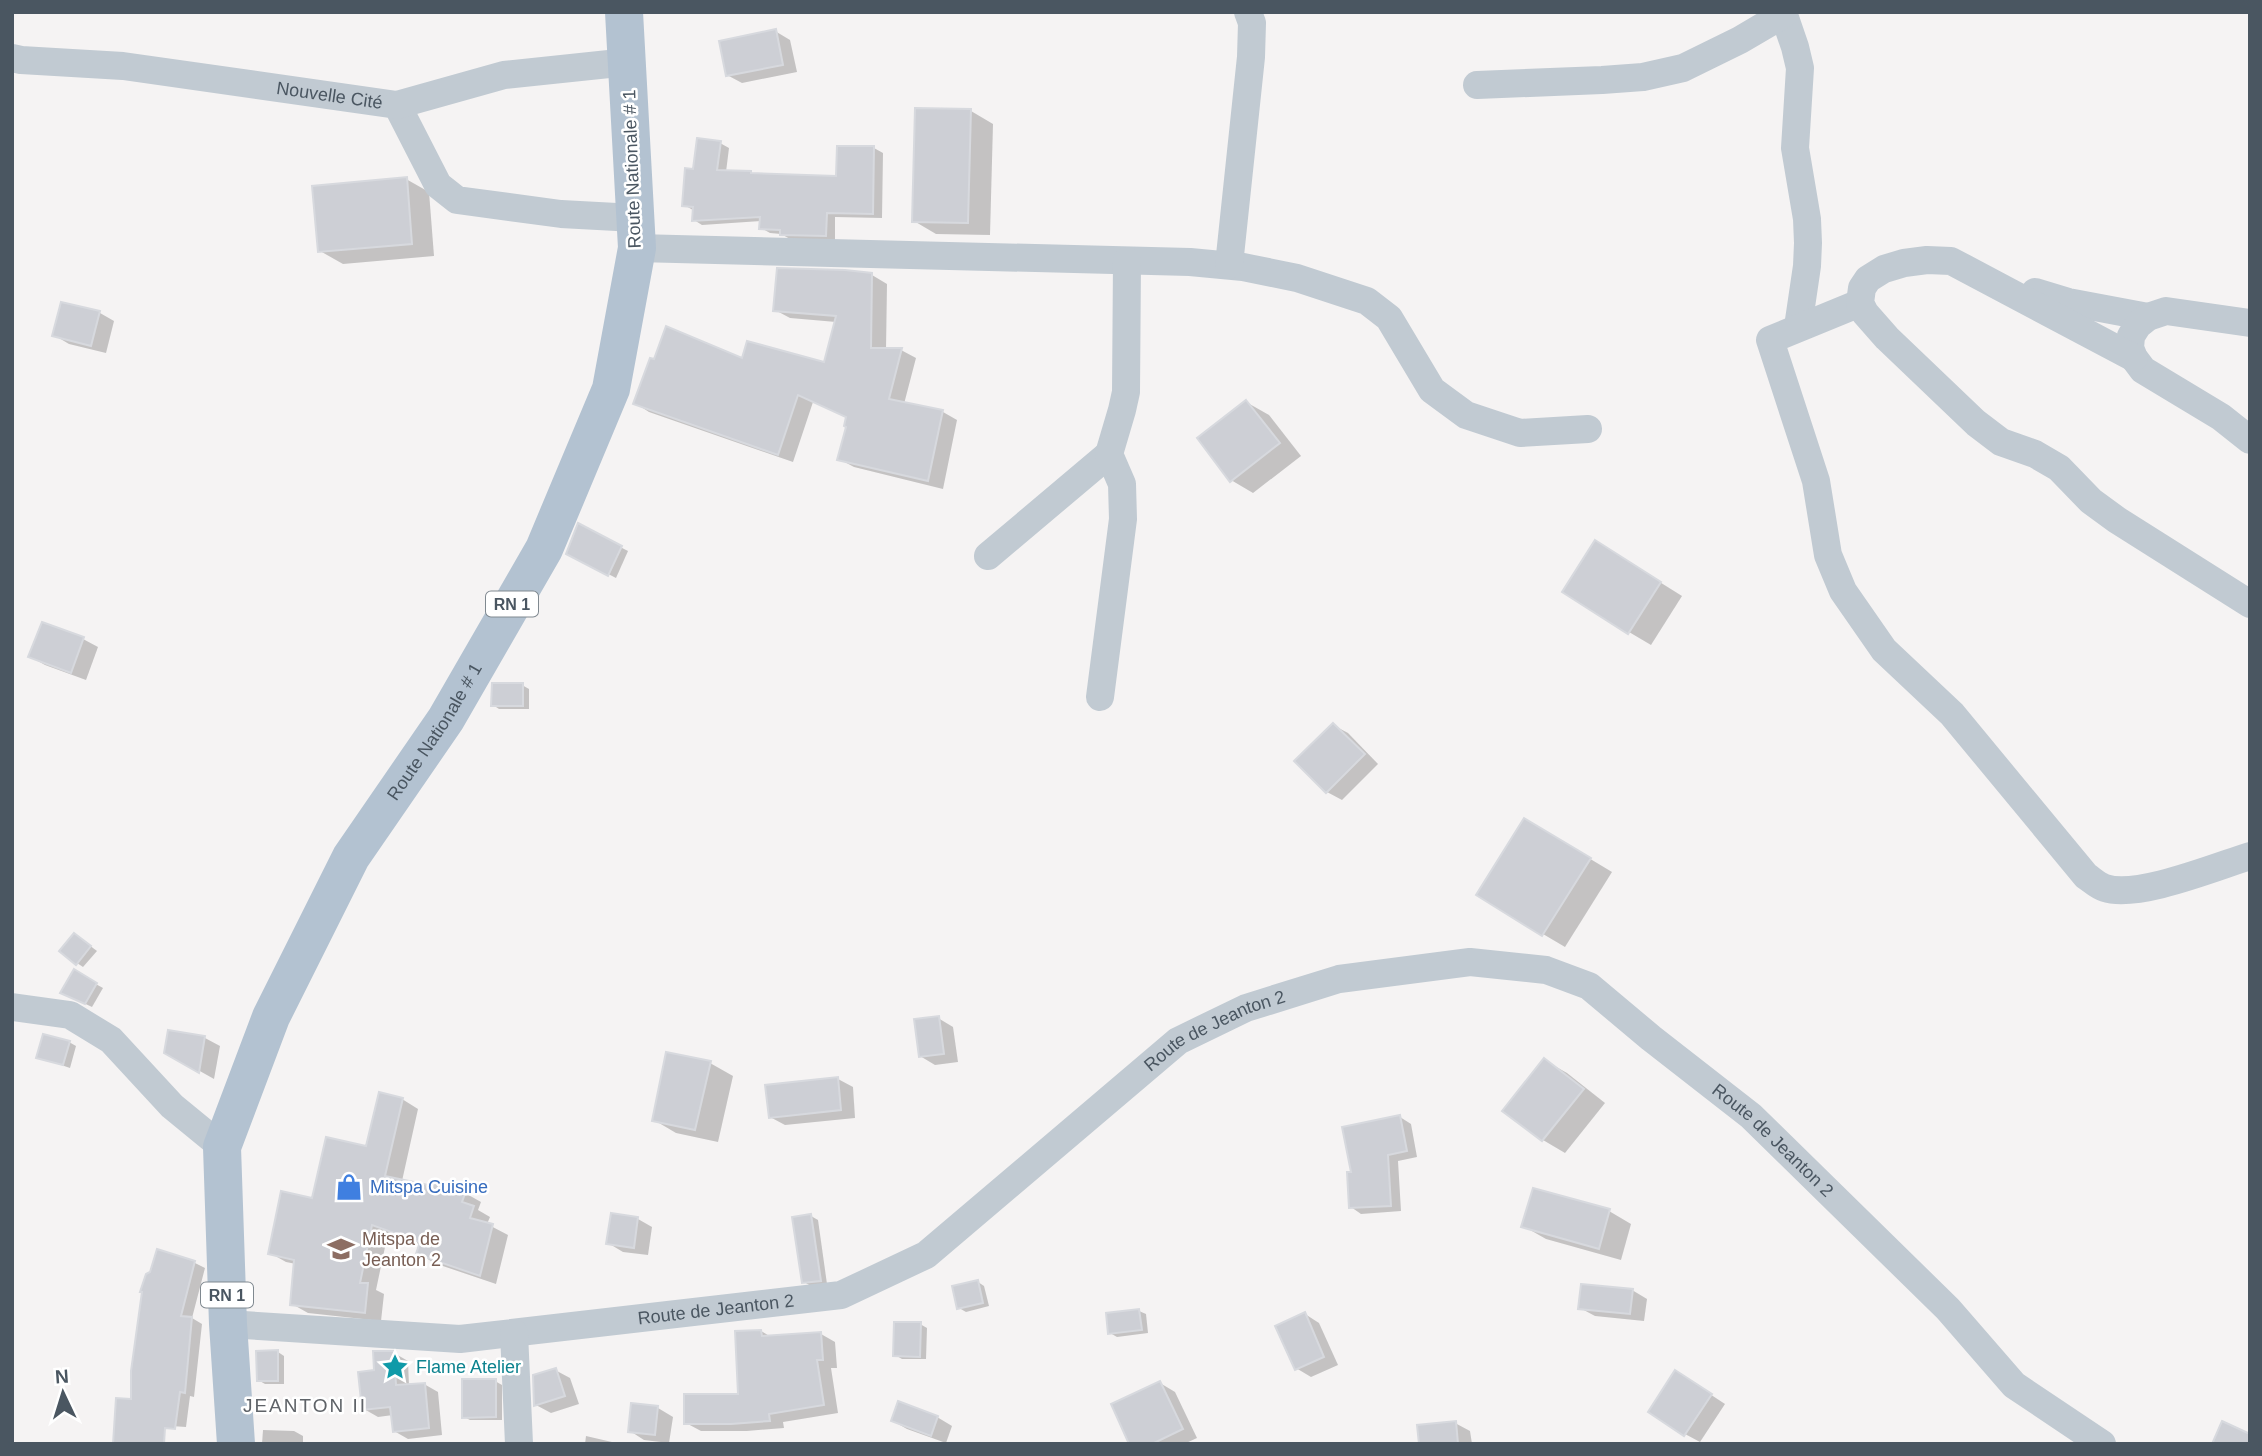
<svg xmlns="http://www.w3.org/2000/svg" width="2262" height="1456" viewBox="0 0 2262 1456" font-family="Arial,sans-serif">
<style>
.shadow{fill:#0003}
.building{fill:#cdcfd5;stroke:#d7d9de;stroke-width:2}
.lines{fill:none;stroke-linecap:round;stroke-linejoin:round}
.minor{stroke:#c1cad2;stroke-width:28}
.primary{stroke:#b3c2d1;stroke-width:38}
.labels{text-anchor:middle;stroke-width:5;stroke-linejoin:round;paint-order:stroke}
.shield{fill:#fff;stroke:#808990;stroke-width:2}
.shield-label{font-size:16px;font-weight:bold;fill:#4a5661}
.street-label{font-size:18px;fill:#4a5661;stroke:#fff}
.shop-label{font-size:18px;fill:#366cbe;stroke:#fff;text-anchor:start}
.education-label{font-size:18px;fill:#785e54;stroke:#fff;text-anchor:start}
.culture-label{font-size:18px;fill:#0d838f;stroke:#fff;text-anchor:start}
.neighbourhood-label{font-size:19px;letter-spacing:2px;fill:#5f6368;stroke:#fff}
</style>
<rect width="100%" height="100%" fill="#f5f3f3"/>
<!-- shadow -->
<g class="shadow">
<polygon points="775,31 790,40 797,72 742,83 727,75"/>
<polygon points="971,111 993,124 990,235 936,234 914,221"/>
<polygon points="720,143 729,148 726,172 754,175 838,178 874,148 883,153 882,218 835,217 835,240 790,239 781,234 770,233 761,228 761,221 702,225 694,220 693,210 684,205 695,170"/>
<polygon points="406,179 429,192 434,256 343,264 320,251"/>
<polygon points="872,275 887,284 886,350 901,350 916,358 904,404 943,412 957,420 943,489 854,467 839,459 848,427 848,418 813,402 793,462 649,412 635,403 743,360 825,365 836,322 790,318 775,310"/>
<polygon points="62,304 100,313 114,321 106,353 69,344 54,335"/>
<polygon points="1246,402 1269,415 1301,456 1253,493 1231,480"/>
<polygon points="579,526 628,551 616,578 575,557"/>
<polygon points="1618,556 1682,596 1651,645 1629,632"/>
<polygon points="43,624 83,639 98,647 86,680 45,665 31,657"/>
<polygon points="522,685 529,689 529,709 499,709 493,705"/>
<polygon points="1333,725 1348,733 1378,764 1342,800 1327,792"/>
<polygon points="1547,833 1612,872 1565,947 1543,934"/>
<polygon points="81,939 97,951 83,967 77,963"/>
<polygon points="74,972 103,988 92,1007 69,996"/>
<polygon points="938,1018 953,1027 958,1062 935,1065 920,1056"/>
<polygon points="170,1032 205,1038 220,1046 214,1079 166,1052"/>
<polygon points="69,1042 76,1046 70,1068 38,1057"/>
<polygon points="1544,1060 1567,1073 1605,1103 1565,1153 1543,1140 1505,1110"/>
<polygon points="710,1063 733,1076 718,1142 676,1133 654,1120"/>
<polygon points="838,1079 853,1087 855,1118 785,1125 770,1117"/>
<polygon points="402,1099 418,1109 402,1181 465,1193 481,1202 478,1210 490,1217 487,1224 508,1235 496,1284 434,1263 418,1253 421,1245 388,1233 376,1290 384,1294 381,1321 308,1313 292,1304 296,1264 286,1262 270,1253 313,1200 368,1148"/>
<polygon points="1400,1117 1411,1124 1417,1157 1398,1161 1401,1211 1361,1214 1351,1207 1353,1173"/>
<polygon points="1609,1211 1631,1224 1621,1260 1546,1239 1523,1226"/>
<polygon points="811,1216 818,1220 827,1284 811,1286 804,1282"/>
<polygon points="638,1219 652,1227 648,1255 623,1252 608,1243"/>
<polygon points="195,1263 205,1268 192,1318 202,1324 194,1397 190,1396 186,1427 126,1423 133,1401"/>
<polygon points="978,1282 984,1286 989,1306 966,1312 959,1308"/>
<polygon points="1632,1290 1647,1299 1644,1321 1595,1316 1580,1308"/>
<polygon points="1139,1311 1146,1314 1148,1333 1117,1337 1110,1333"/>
<polygon points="1305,1314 1319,1323 1338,1365 1311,1377 1296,1368"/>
<polygon points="920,1324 927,1328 926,1359 902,1359 895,1355"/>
<polygon points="761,1331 771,1337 821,1334 835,1342 837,1368 831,1368 838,1413 783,1422 784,1428 747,1431 701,1431 686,1423 740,1396"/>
<polygon points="278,1352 284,1356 284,1384 265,1384 258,1380"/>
<polygon points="394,1353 408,1361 409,1386 424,1384 438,1392 442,1435 408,1439 394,1431 393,1415 378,1417 364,1409 376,1371"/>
<polygon points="555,1370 570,1378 579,1404 551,1413 536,1405"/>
<polygon points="495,1381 502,1385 502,1420 470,1420 464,1417"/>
<polygon points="1690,1381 1725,1404 1700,1442 1685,1434"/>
<polygon points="1160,1383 1175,1392 1197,1438 1184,1444 1131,1444"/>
<polygon points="633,1405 658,1408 673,1417 669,1443 644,1440 630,1431"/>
<polygon points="937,1417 952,1426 946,1443 907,1429 893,1421"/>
<polygon points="1455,1423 1470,1431 1472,1444 1421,1444"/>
<polygon points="263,1430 294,1431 303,1436 303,1444 262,1444"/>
<polygon points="586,1436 612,1442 615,1444 585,1444"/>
</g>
<!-- building -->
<g class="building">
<polygon points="776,29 783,65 726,76 719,41"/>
<polygon points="915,108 971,109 968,223 912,222"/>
<polygon points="697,138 721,141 717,170 751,171 751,173 836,176 837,146 874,146 873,214 827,213 826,236 780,235 780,230 759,229 760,217 692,221 693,207 682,206 685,168 693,169"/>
<polygon points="407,177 412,244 318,252 312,186"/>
<polygon points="777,268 845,270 872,273 871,348 902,348 889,399 943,410 928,481 837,460 846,427 844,426 846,417 798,395 778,455 633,404 650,358 654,359 666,326 742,358 747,341 824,362 836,316 773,311"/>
<polygon points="61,302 100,311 91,346 52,336"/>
<polygon points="1246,400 1280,443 1230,482 1197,438"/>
<polygon points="578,523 622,546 608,576 566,554"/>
<polygon points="1595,540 1661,582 1628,634 1562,592"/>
<polygon points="42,622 84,637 71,673 28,657"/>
<polygon points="492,683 523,683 523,706 491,706"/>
<polygon points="1333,723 1365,754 1326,793 1294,761"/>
<polygon points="1524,818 1591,858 1542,936 1476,895"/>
<polygon points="74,933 91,946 76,965 59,951"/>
<polygon points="74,969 97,983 85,1004 60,993"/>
<polygon points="939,1016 944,1054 919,1057 914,1019"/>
<polygon points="168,1030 205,1036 199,1073 164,1053"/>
<polygon points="43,1034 70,1041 63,1065 36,1058"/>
<polygon points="666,1052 711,1061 695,1130 652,1121"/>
<polygon points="1544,1058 1584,1089 1542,1141 1502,1111"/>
<polygon points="838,1077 841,1110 769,1118 765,1085"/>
<polygon points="379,1092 403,1098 385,1176 433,1186 435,1180 466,1191 462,1202 474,1206 470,1218 493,1224 480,1276 416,1254 420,1242 372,1225 360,1283 368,1283 365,1313 290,1305 294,1260 268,1254 281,1191 312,1198 326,1137 366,1146"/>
<polygon points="1400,1115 1407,1151 1388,1155 1391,1206 1349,1208 1347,1172 1351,1172 1342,1127"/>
<polygon points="1533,1188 1610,1209 1599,1249 1521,1227"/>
<polygon points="611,1213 638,1217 634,1248 606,1244"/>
<polygon points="811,1214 821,1281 802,1283 792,1217"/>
<polygon points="157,1249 195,1261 181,1316 192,1317 185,1393 180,1392 175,1429 165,1428 164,1444 113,1444 116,1398 131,1399 131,1371 142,1292 140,1292 146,1274 150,1272"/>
<polygon points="978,1280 983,1303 957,1309 952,1286"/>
<polygon points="1581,1284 1633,1289 1630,1314 1578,1309"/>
<polygon points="1139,1309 1142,1330 1108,1334 1106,1313"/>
<polygon points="1305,1312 1324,1357 1295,1370 1275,1326"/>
<polygon points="894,1322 921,1322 920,1357 893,1356"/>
<polygon points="761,1330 762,1336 821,1332 823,1360 817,1360 824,1405 769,1414 770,1421 731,1424 684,1424 684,1394 738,1394 735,1331"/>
<polygon points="278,1350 278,1381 257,1381 256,1351"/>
<polygon points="373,1351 394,1351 396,1385 425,1383 429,1428 393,1432 390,1407 362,1410 358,1372 374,1370"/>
<polygon points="556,1368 565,1396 534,1406 533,1375"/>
<polygon points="1675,1370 1712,1394 1684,1436 1648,1412"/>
<polygon points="462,1379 496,1379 496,1417 462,1418"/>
<polygon points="1160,1381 1183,1429 1152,1444 1129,1444 1111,1404"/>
<polygon points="898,1401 938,1416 931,1436 891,1421"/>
<polygon points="631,1403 658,1406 655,1435 628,1432"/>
<polygon points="1456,1421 1458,1444 1419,1444 1417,1425"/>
<polygon points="2222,1421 2250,1434 2250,1444 2212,1444"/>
</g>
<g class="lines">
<!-- minor -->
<g class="minor">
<polyline points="1783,12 1795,47 1800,68 1795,148 1807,219 1808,243 1807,266 1798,327"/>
<path id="s1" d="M12,58L21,60L123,66L397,105L438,185L457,200L561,214L635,218"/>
<polyline points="1477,85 1602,80 1643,77 1683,68 1740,40 1784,14"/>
<polyline points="397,105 504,75 628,62"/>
<polyline points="637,248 1190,262 1243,267 1297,278 1367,301 1389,318 1432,390 1466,415 1520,433 1588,429"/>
<polyline points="1229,265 1251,57 1252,23 1248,12"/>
<polyline points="2035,292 2068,302 2148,317"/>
<path d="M1860,303L1770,340L1816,481L1828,555L1843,591L1884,650L1952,714L2086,876C2092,880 2098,886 2105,888C2137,899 2215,867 2250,856"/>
<polyline points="2250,323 2166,311 2148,317 2138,325 2131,336 2130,348 2134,358 2143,370 2221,417 2250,440"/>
<polyline points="2134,358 1951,261 1927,260 1904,263 1884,269 1868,279 1862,288 1860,303 1865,313 1887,338 1976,423 2001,442 2035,454 2059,468 2091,501 2117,520 2250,604"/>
<polyline points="988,556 1109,454"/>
<polyline points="1100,697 1123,519 1122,484 1109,454 1122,410 1126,392 1127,261"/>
<polyline points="12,1007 70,1015 111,1040 172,1106 222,1147"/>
<path id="s2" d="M228,1324L460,1339L841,1295L926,1255L1178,1041L1246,1008L1339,979L1470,962L1546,970L1589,986L1651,1038L1751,1116L1948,1309L2014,1385L2102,1444"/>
<polyline points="514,1333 519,1444"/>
</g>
<!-- primary -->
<path class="primary" id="s3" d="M236,1444L228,1324L222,1147L271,1017L351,857L446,719L544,549L611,389L637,248L624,12"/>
</g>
<!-- icons -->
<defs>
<symbol id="shop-bare" viewBox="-9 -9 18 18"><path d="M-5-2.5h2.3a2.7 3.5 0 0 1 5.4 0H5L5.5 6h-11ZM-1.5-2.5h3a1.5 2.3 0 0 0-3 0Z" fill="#3f7fe0" stroke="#fff" stroke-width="2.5" paint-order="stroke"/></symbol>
<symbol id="school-bare" viewBox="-9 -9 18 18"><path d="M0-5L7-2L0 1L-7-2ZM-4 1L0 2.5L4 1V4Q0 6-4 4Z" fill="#8d6e63" stroke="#fff" stroke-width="2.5" paint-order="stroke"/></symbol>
<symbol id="sight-bare" viewBox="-9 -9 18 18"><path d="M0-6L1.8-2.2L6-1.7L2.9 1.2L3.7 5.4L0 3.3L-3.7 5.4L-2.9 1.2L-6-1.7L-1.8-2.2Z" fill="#0f9aa8" stroke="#fff" stroke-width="2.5" paint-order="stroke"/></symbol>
</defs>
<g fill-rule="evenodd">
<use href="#shop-bare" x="330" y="1168" width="38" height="38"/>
<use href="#school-bare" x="322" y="1230" width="38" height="38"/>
<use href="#sight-bare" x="376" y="1348" width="38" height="38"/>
</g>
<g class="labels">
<!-- shield labels -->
<g class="shield">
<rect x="486" y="591.5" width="52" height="25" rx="5"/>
<rect x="201" y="1282.5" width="52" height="25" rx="5"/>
</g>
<g class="shield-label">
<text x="512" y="610">RN 1</text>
<text x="227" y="1301">RN 1</text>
</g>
<!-- street labels -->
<g class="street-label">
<text dy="6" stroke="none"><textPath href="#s1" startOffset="320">Nouvelle Cité</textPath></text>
<text transform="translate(632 169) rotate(-92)" y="6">Route Nationale # 1</text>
<text dy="6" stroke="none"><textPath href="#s3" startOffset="766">Route Nationale # 1</textPath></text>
<text dy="6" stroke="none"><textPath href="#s2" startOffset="1078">Route de Jeanton 2</textPath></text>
<text dy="6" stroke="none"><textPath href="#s2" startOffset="1708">Route de Jeanton 2</textPath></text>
<text dy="6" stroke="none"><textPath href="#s2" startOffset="490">Route de Jeanton 2</textPath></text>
</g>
<!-- shop labels -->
<g class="shop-label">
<text x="370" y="1193">Mitspa Cuisine</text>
</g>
<!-- education labels -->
<g class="education-label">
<text x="362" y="1245">Mitspa de<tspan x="362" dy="21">Jeanton 2</tspan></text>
</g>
<!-- culture labels -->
<g class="culture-label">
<text x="416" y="1373">Flame Atelier</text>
</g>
<!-- neighbourhood labels -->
<g class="neighbourhood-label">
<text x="305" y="1412">JEANTON II</text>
</g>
</g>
<!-- border -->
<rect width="2262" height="1456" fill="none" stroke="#4a5661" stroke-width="28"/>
<!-- north arrow -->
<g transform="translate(63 1393) rotate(356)" stroke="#ffffff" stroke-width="5" paint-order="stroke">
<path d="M0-5L12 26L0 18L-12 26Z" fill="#4a5661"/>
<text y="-10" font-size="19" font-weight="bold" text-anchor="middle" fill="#4a5661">N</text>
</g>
</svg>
